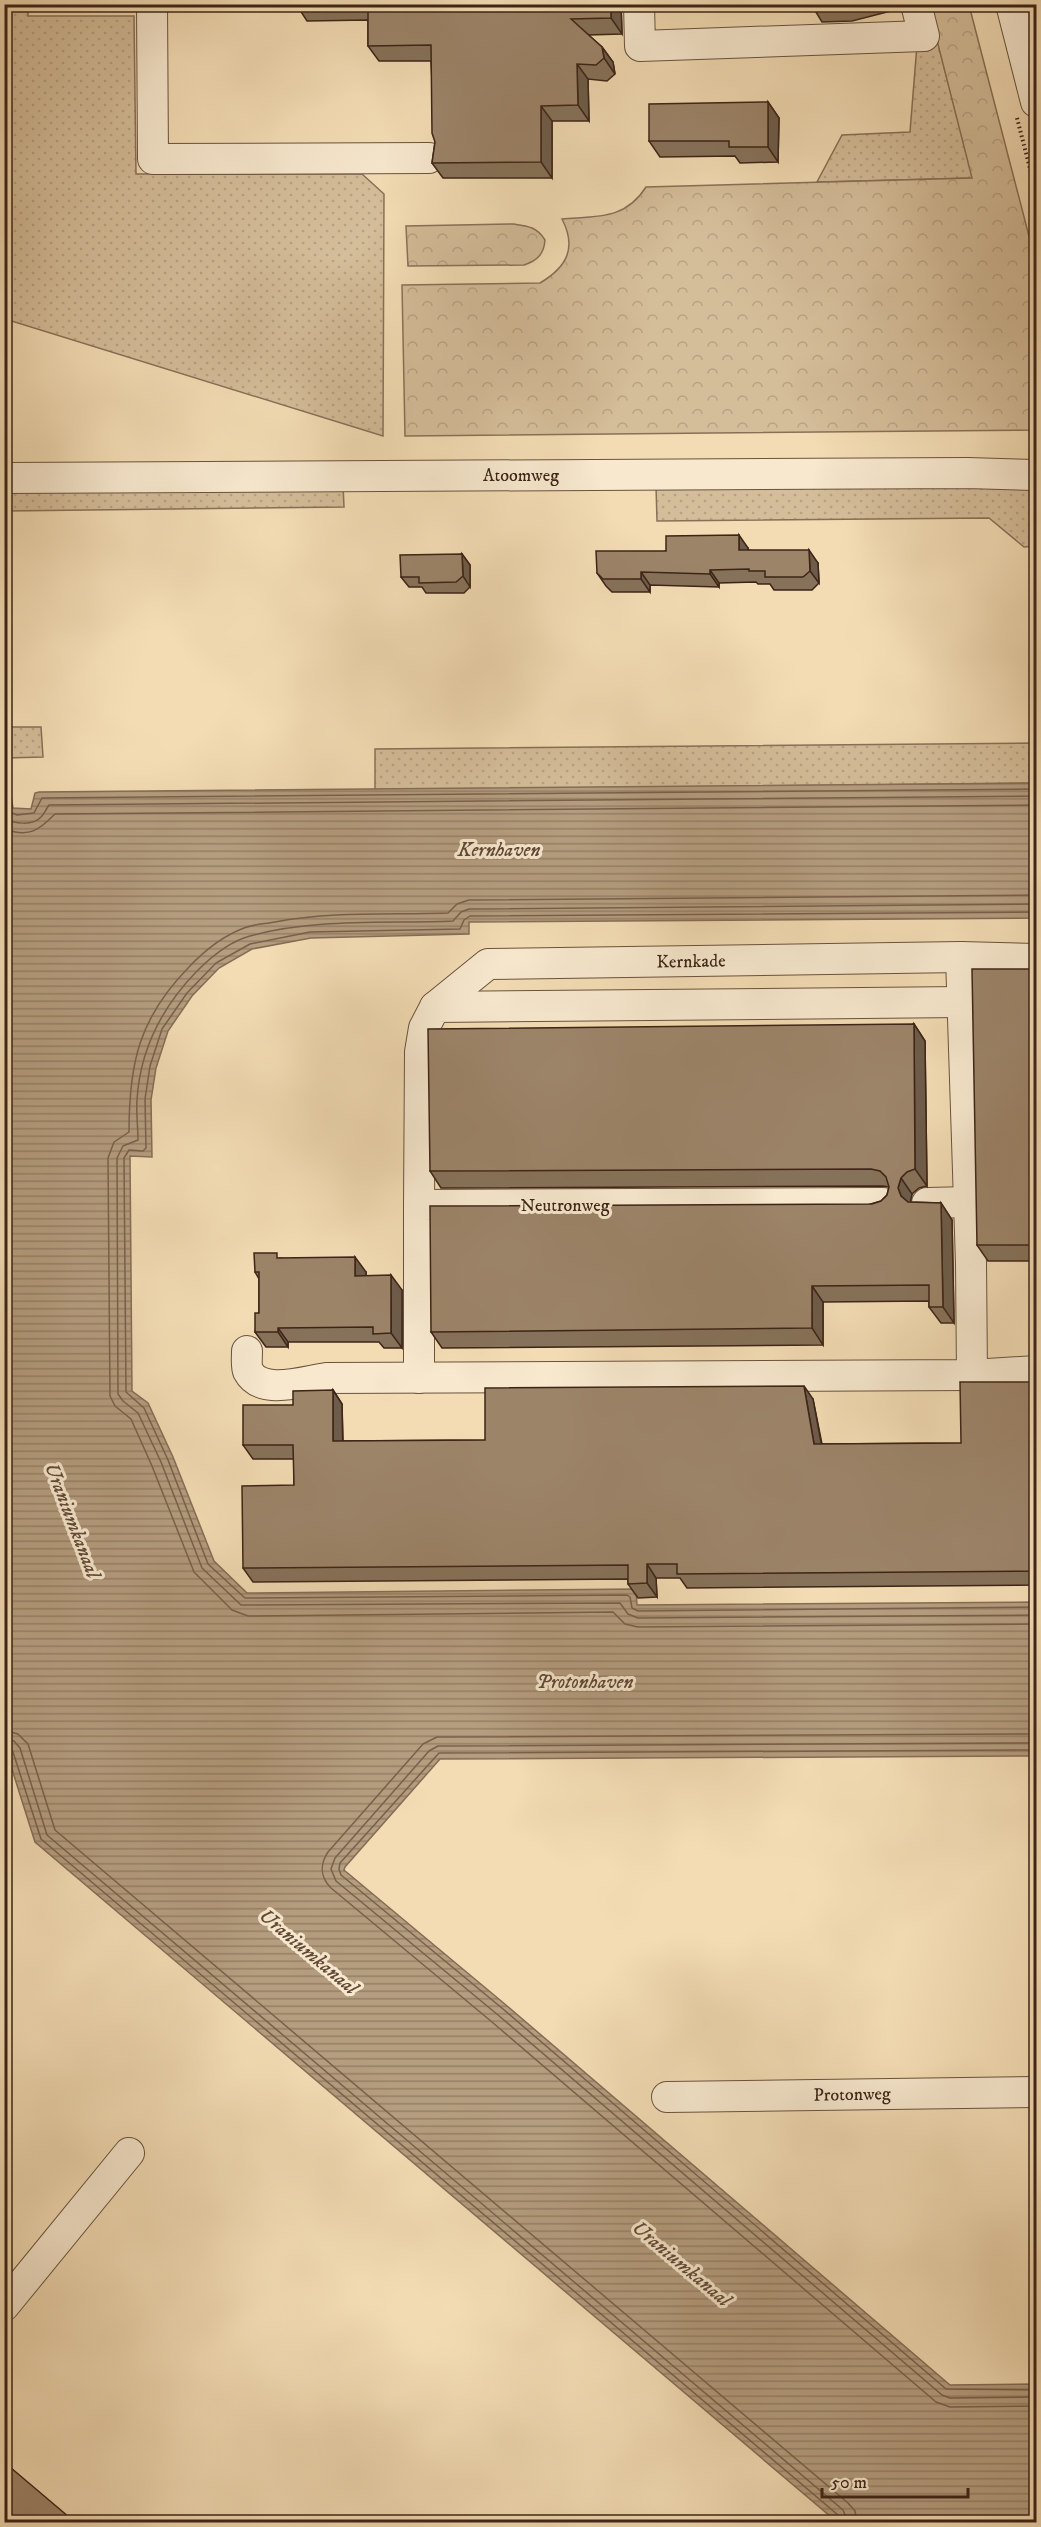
<svg xmlns="http://www.w3.org/2000/svg" width="1041" height="2527" viewBox="0 0 1041 2527" font-family="'IM FELL DW Pica',serif">
<style>
.grass{fill:url(#grass-dots);stroke:#887058;stroke-width:1.5}
.forest{fill:url(#forest-crowns);stroke:#887058;stroke-width:1.5}
.water{fill:url(#water-rules);stroke:#856d55;stroke-width:1.5}
.lines{fill:none;stroke-linecap:round;stroke-linejoin:round}
.shore{stroke:#79604b;stroke-width:1.5}
.minor-casing{stroke:#6a523e;stroke-width:32}
.path{stroke:#3d2417;stroke-width:4;stroke-dasharray:1.5 3;stroke-linecap:butt}
.minor{stroke:#f7e8ce;stroke-width:30}
.wall{fill:#86725a;stroke:#3d2417;stroke-width:1.5}
.shaded-wall{fill:#6d5c4a;stroke:#3d2417;stroke-width:1.5}
.building{fill:#9c8469;stroke:#3d2417;stroke-width:1.5}
.labels{text-anchor:middle;stroke-width:6;stroke-linejoin:round;paint-order:stroke}
.street-label{font-size:18px;fill:#3d2417;stroke:#f7e8ce}
.water-label{font-size:20px;font-style:italic;fill:#614836;stroke:#f7e8ce}
</style>
<defs>
<pattern id="grass-dots" width="8" height="8" patternUnits="userSpaceOnUse" patternTransform="scale(1.5)"><rect width="8" height="8" fill="#d4bd99"/><path d="M2 2h.1M6 6h.1" fill="none" stroke="#b7a283" stroke-width="1.8" stroke-linecap="round"/></pattern>
<pattern id="forest-crowns" width="20" height="18" patternUnits="userSpaceOnUse" patternTransform="scale(1.5)"><rect width="20" height="18" fill="#d4bd99"/><path d="M2 6a3 3 0 1 1 6 0M12 15a3 3 0 1 1 6 0" fill="none" stroke="#b7a283"/></pattern>
<pattern id="water-rules" width="6" height="5" patternUnits="userSpaceOnUse" patternTransform="scale(1.5)"><rect width="6" height="5" fill="#b59d7f"/><path d="M0 2.5h6" fill="none" stroke="#948067"/></pattern>
</defs>
<rect width="100%" height="100%" fill="#f3dcb4"/>
<filter id="stains"><feTurbulence type="fractalNoise" baseFrequency=".00333" numOctaves="4"/><feColorMatrix values="0 0 0 0 .2 0 0 0 0 .09 0 0 0 0 .02 0 0 0 .5 -.17"/></filter>
<radialGradient id="worn" r=".72"><stop offset=".6" stop-color="#630" stop-opacity="0"/><stop offset="1" stop-color="#630" stop-opacity=".3"/></radialGradient>
<!-- grass -->
<g class="grass">
<polygon points="4,5 28,5 28,16 134,16 136,174 362,174 384,194 383,436 5,319"/>
<polygon points="938,43 973,178 817,182 842,135 910,132 917,45"/>
<polygon points="1036,482 1036,546 1024,547 989,518 657,521 656,486"/>
<polygon points="343,485 344,507 5,511 4,486"/>
<polygon points="4,727 41,727 43,757 5,758"/>
<polygon points="1036,743 1036,783 375,790 375,749"/>
</g>
<!-- forest -->
<g class="forest">
<path d="M928,5H969L1036,263V430L405,436L402,285L540,283C567,267 577,248 562,219C597,216 625,220 646,187L972,178Z"/>
<path d="M514,224C528,226 537,227 545,240C544,254 537,261 524,265L408,266L406,226Z"/>
</g>
<!-- water -->
<polygon class="water" points="1036,783 1036,918 469,922 469,934 311,938 252,949 219,968 192,996 168,1031 156,1068 151,1100 152,1157 130,1156 132,1391 148,1403 173,1457 214,1561 247,1593 636,1589 637,1605 1036,1602 1036,1756 440,1759 345,1867 344,1870 506,2005 950,2385 1036,2384 1036,2522 837,2522 35,1842 4,1744 4,793 11,796 13,808 31,809 35,793 39,792"/>
<g class="lines">
<!-- shore -->
<g class="shore">
<polyline points="4,799 9,812 17,815 34,813 42,798 1036,789"/>
<path d="M4,818C14,824 33,826 41,817C45,813 46,809 49,805L1036,796"/>
<path d="M4,829C30,838 39,830 55,814L1036,805"/>
<path d="M1036,895L469,900L457,904L448,913C390,915 332,911 275,922C265,924 254,924 244,928C223,936 204,951 189,967C139,1018 129,1063 129,1132L114,1142L108,1158L110,1396L115,1406L131,1419L152,1466L194,1572L232,1610L248,1616L613,1612L625,1624L638,1627L1036,1624"/>
<path d="M1036,904L469,909L461,912L453,921C386,924 315,918 250,936C231,941 211,957 197,971C162,1007 140,1049 137,1100C136,1113 138,1127 138,1140L123,1146L117,1158L118,1394L123,1401L138,1413L161,1462L202,1568L241,1605L620,1603L628,1614L638,1618L1036,1615"/>
<polyline points="1036,912 470,916 464,920 460,929 310,932 250,944 216,963 187,993 162,1029 150,1066 145,1099 146,1148 143,1151 129,1150 124,1158 126,1392 144,1408 168,1460 208,1564 245,1598 627,1595 630,1597 632,1608 638,1611 1036,1607"/>
<polyline points="4,1730 18,1734 28,1744 55,1830 848,2503 855,2511 857,2522"/>
<path d="M1036,1734L437,1737L423,1744L328,1852C320,1864 320,1877 331,1888L492,2022L936,2402L950,2407L1036,2406"/>
<polyline points="4,1739 14,1741 20,1748 47,1835 843,2510 848,2522"/>
<polyline points="1036,1743 438,1746 429,1751 335,1858 331,1869 336,1881 498,2015 942,2395 950,2398 1036,2397"/>
<polyline points="4,1747 10,1748 13,1752 41,1839 838,2515 840,2522"/>
<polyline points="1036,1750 439,1753 340,1863 339,1869 341,1875 503,2009 946,2389 1036,2390"/>
</g>
<defs>
<g id="minor">
<polyline points="152,4 153,159 429,158"/>
<polyline points="639,4 640,46 924,36 916,4"/>
<polyline points="1011,4 1036,102"/>
<polyline points="4,478 967,473 1036,475"/>
<polyline points="961,957 971,1263 972,1375"/>
<polyline points="435,1007 488,964 961,957 1036,959"/>
<polyline points="927,1203 970,1202"/>
<polyline points="419,1205 420,1052 424,1028 435,1007 962,1002"/>
<path d="M247,1351C247,1357 246,1366 248,1371C261,1396 304,1381 326,1378L972,1375L1036,1371"/>
<polyline points="419,1378 419,1205 883,1203"/>
<polyline points="667,2097 1036,2092"/>
<polyline points="4,2306 129,2153"/>
</g>
</defs>
<!-- minor casing -->
<use href="#minor" class="minor-casing"/>
<!-- path -->
<polyline class="path" points="1017,118 1036,192"/>
<!-- minor -->
<use href="#minor" class="minor"/>
</g>
<!-- wall -->
<g class="wall">
<polygon points="296,4 621,4 622,34 588,35 602,47 613,62 615,74 607,81 588,79 589,121 552,121 552,178 443,178 432,163 435,142 431,61 379,61 368,46 368,20 307,21"/>
<polygon points="666,4 745,4 746,8 669,9"/>
<polygon points="791,4 810,4 794,9"/>
<polygon points="811,4 898,4 899,9 852,21 822,22"/>
<polygon points="768,102 779,118 778,162 740,163 735,156 660,157 649,141"/>
<polygon points="748,548 748,550 818,563 819,583 812,590 774,590 770,584 758,584 756,582 719,583 719,587 650,585 650,592 612,592 606,586 597,573 666,551"/>
<polygon points="462,554 470,565 470,587 464,593 426,593 422,587 409,587 401,577"/>
<polygon points="1036,969 1036,1261 988,1261 977,1245"/>
<polygon points="914,1024 925,1041 927,1186 919,1188 912,1194 910,1202 941,1203 952,1220 954,1323 941,1323 929,1307 929,1301 823,1302 823,1345 442,1348 431,1332 881,1201 887,1195 889,1187 883,1186 441,1188 430,1171"/>
<polygon points="280,1258 366,1272 366,1276 402,1290 402,1348 384,1348 379,1342 288,1342 288,1347 266,1347 255,1332 259,1313 259,1279 255,1272"/>
<polygon points="1036,1382 1036,1585 687,1588 680,1578 656,1578 657,1597 638,1598 628,1584 628,1579 253,1582 243,1568 294,1485 294,1459 253,1459 243,1445 293,1405 333,1390 342,1404 343,1441 485,1440 813,1399 822,1444 961,1443"/>
</g>
<!-- shaded-wall -->
<g class="shaded-wall">
<polygon points="611,4 621,4 622,34 611,18"/>
<polygon points="602,47 613,62 615,74 604,58"/>
<polygon points="577,64 588,79 589,121 578,105"/>
<polygon points="768,102 779,118 778,162 768,147"/>
<polygon points="541,106 552,121 552,178 541,162"/>
<polygon points="739,535 748,548 748,563 739,550"/>
<polygon points="809,550 818,563 819,583 810,571"/>
<polygon points="462,554 470,565 470,587 463,576"/>
<polygon points="710,570 719,583 719,587 710,574"/>
<polygon points="641,572 650,585 650,592 641,579"/>
<polygon points="914,1024 925,1041 927,1186 915,1169"/>
<polygon points="901,1178 912,1194 910,1204 901,1196 898,1188"/>
<polygon points="941,1203 952,1220 954,1323 943,1307"/>
<polygon points="355,1257 366,1272 366,1290 355,1276"/>
<polygon points="391,1275 402,1290 402,1348 391,1333"/>
<polygon points="812,1286 823,1302 823,1345 812,1328"/>
<polygon points="278,1328 288,1342 288,1347 278,1332"/>
<polygon points="804,1386 813,1399 824,1458 814,1444"/>
<polygon points="333,1390 342,1404 343,1455 333,1441"/>
<polygon points="647,1564 656,1578 657,1597 647,1583"/>
</g>
<!-- building -->
<g class="building">
<polygon points="368,4 611,4 611,18 571,19 602,47 604,58 596,65 577,64 578,105 541,106 541,162 432,163 435,142 432,133 431,45 368,46"/>
<polygon points="811,4 845,4 841,6 811,7"/>
<polygon points="768,102 768,147 729,147 729,141 649,141 649,104"/>
<polygon points="739,535 739,550 809,550 810,571 803,577 765,577 765,571 749,571 749,569 710,570 710,574 641,572 641,579 603,579 597,573 596,551 666,551 666,536"/>
<polygon points="462,554 463,576 456,582 419,583 419,577 401,577 400,555"/>
<polygon points="972,969 1036,969 1036,1245 977,1245"/>
<polygon points="914,1024 915,1169 907,1172 901,1178 898,1188 901,1196 908,1202 941,1203 943,1307 929,1307 929,1285 812,1286 812,1328 431,1332 430,1206 872,1204 881,1201 887,1195 889,1187 886,1177 880,1171 871,1169 430,1171 428,1029"/>
<polygon points="254,1253 277,1253 277,1258 355,1257 355,1276 391,1275 391,1333 373,1334 373,1327 278,1328 278,1332 255,1332 255,1313 259,1313 259,1272 255,1272"/>
<polygon points="960,1382 1036,1382 1036,1571 677,1574 677,1564 647,1564 647,1583 628,1584 628,1565 243,1568 242,1486 294,1485 293,1445 243,1445 243,1405 293,1405 293,1391 333,1390 333,1441 485,1440 485,1388 804,1386 814,1444 961,1443"/>
<polygon points="4,2462 76,2523 4,2523"/>
</g>
<g class="labels">
<!-- street labels -->
<g class="street-label">
<text x="521" y="481">Atoomweg</text>
<text transform="translate(691 961) rotate(-1)" y="6">Kernkade</text>
<text x="565" y="1211">Neutronweg</text>
<text transform="translate(852 2094) rotate(-1)" y="6">Protonweg</text>
</g>
<!-- water labels -->
<g class="water-label">
<text x="499" y="856">Kernhaven</text>
<text transform="translate(73 1520) rotate(69)" y="7">Uraniumkanaal</text>
<text x="585" y="1688">Protonhaven</text>
<text transform="translate(309 1951) rotate(40)" y="7">Uraniumkanaal</text>
<text transform="translate(682 2263) rotate(40)" y="7">Uraniumkanaal</text>
</g>
</g>
<!-- margin -->
<rect width="1041" height="2527" fill="none" stroke="#f3dcb4" stroke-width="24"/>
<rect x="6" y="6" width="1029" height="2515" fill="none" stroke="#3d2417" stroke-width="3"/>
<rect x="12" y="12" width="1017" height="2503" fill="none" stroke="#3d2417" stroke-width="1.5"/>
<!-- scale -->
<path d="M822 2488v9h146v-9" fill="none" stroke="#3d2417" stroke-width="3"/>
<text x="831" y="2488" font-size="18" fill="#3d2417" stroke="#f7e8ce" stroke-width="4.5" paint-order="stroke">50 m</text>
<rect width="100%" height="100%" filter="url(#stains)"/>
<rect width="100%" height="100%" fill="url(#worn)"/>
</svg>
